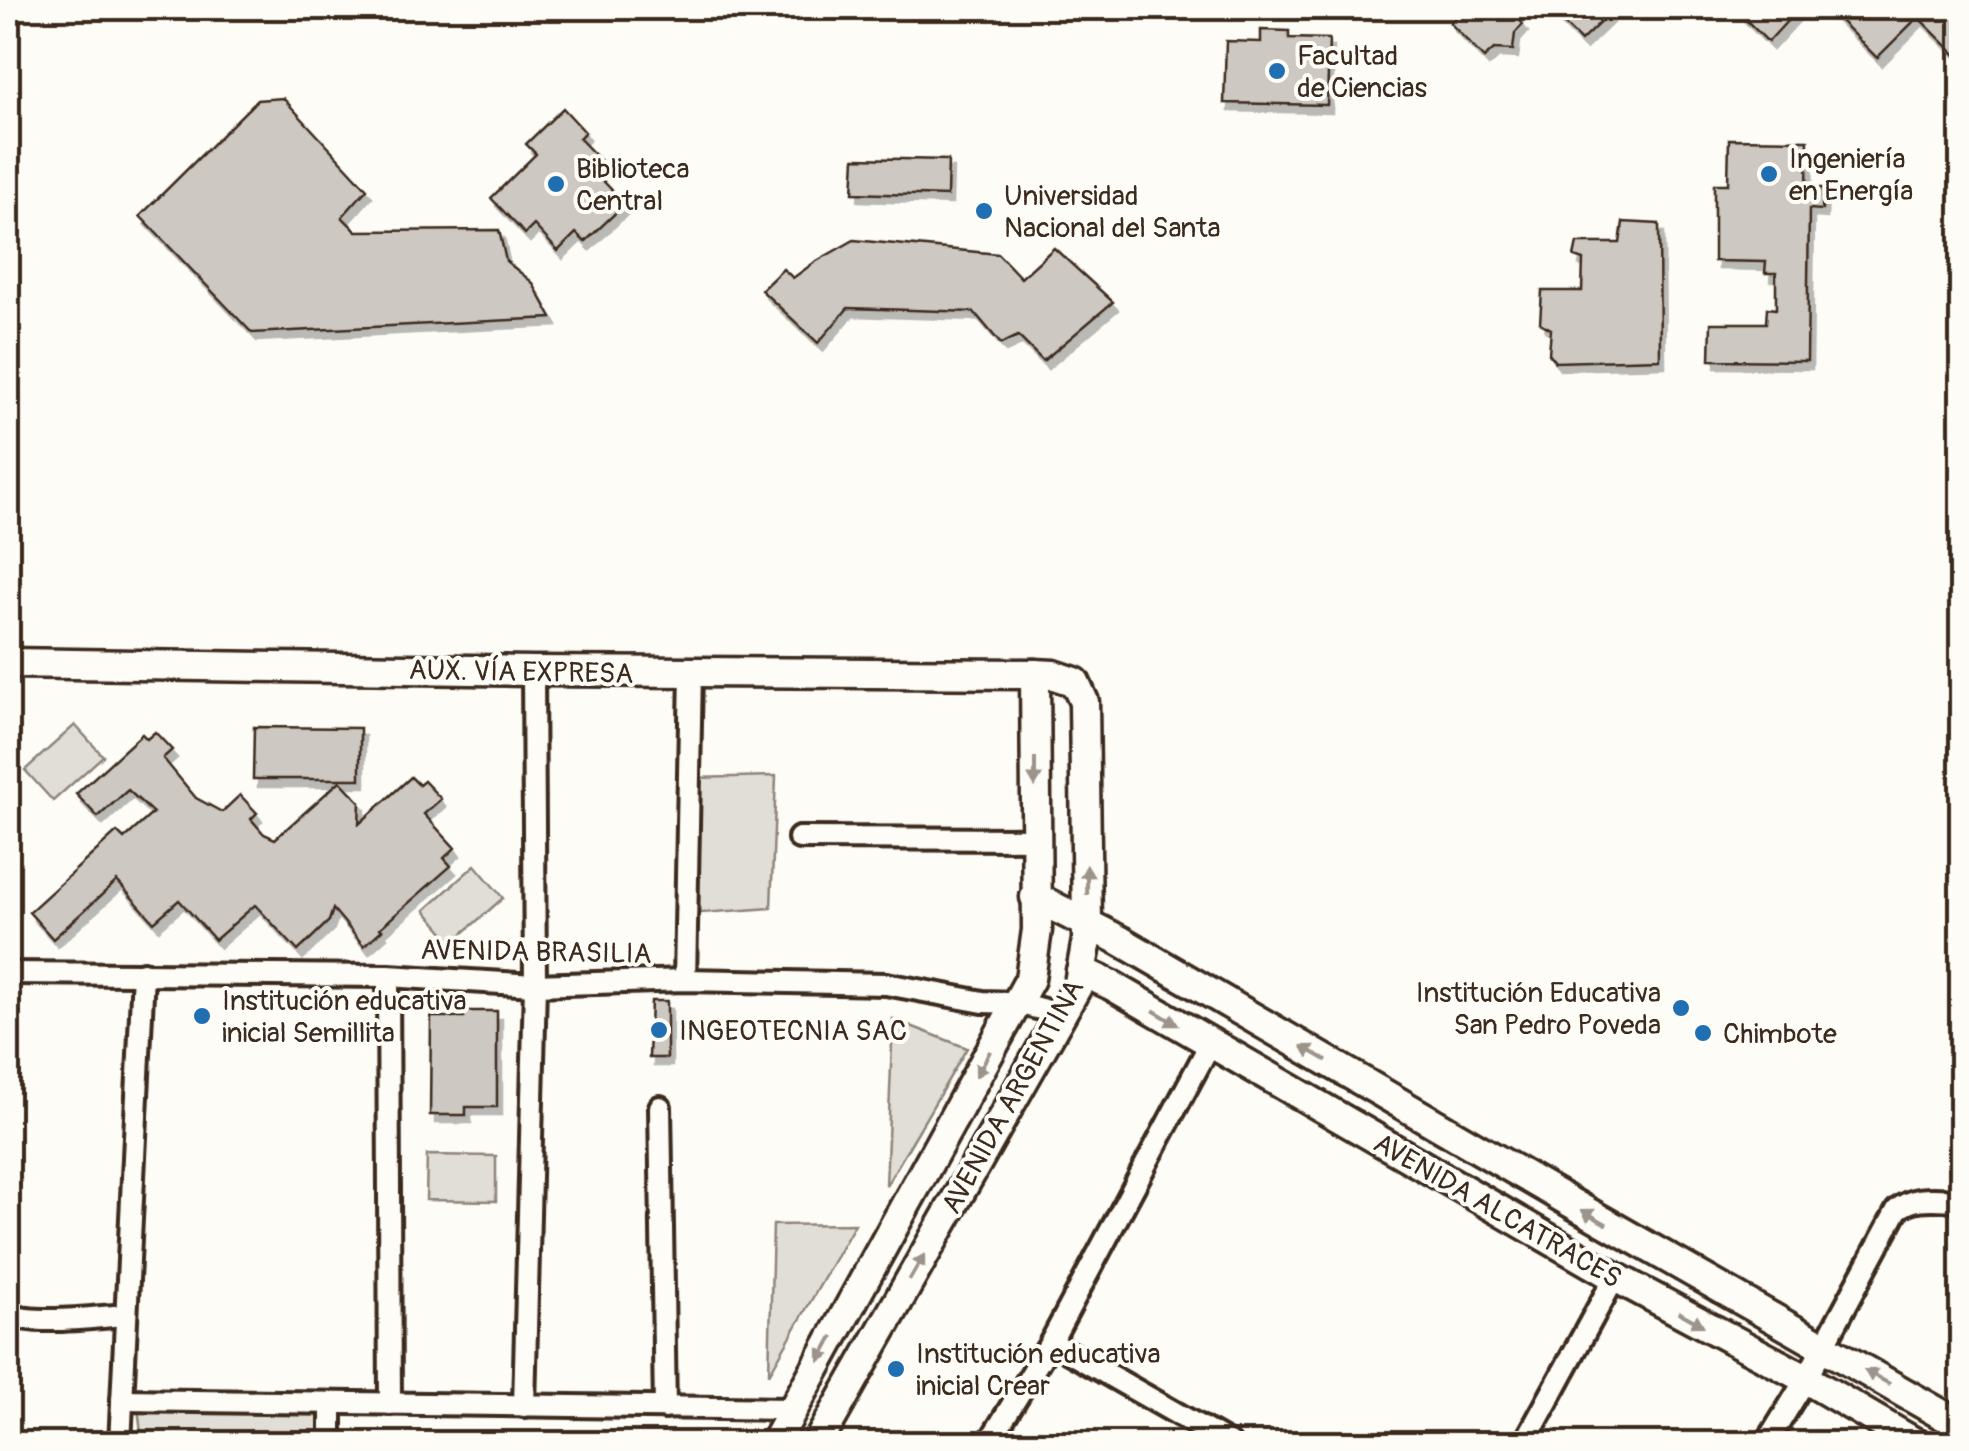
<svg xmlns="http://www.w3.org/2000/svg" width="1969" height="1451" viewBox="0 0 1969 1451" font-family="Pangolin,sans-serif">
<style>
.green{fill:#e1ded7;stroke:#8e847a;stroke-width:2.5}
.building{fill:#cdc8c2;stroke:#3b2a1e;stroke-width:2.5;filter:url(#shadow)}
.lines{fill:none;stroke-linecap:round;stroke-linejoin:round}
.minor-casing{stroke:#3b2a1e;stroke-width:28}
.secondary-casing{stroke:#3b2a1e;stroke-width:35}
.minor{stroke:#fdfcf7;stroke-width:20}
.secondary{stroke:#fdfcf7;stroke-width:28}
.oneway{fill:#9c938a}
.poi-dot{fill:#1f6fb2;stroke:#fdfcf7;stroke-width:4}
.labels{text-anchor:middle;stroke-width:8;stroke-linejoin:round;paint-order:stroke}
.poi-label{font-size:28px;fill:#3b2a1e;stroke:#fdfcf7;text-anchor:start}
.street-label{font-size:28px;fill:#3b2a1e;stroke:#fdfcf7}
</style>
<defs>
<filter id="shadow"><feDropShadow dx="5" dy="8" stdDeviation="0" flood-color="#0004"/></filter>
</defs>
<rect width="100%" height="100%" fill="#fdfcf7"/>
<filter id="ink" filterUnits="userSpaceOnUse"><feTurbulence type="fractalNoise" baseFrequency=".01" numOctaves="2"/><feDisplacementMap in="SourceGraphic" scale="20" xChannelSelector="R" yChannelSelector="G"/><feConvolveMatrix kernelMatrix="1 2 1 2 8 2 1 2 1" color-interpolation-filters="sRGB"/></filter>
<g filter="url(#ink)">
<!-- green -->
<g class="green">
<polygon points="75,725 103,756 53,801 25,770"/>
<polygon points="776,776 771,908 688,914 693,778"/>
<polygon points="475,865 503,898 453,942 425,910"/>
<polygon points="893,1019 967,1048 886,1186"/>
<polygon points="427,1155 496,1156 496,1201 426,1200"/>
<polygon points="855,1224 769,1374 773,1225"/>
<polygon points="138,1407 324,1411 323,1443 142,1443"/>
</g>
<!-- building -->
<g class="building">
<polygon points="1465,8 1510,8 1523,24 1515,33 1513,50 1494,49 1484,58 1450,23"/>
<polygon points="1548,8 1615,8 1581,41"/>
<polygon points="1734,8 1799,8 1768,42"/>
<polygon points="1827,8 1962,8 1962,61 1918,17 1877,58"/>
<polygon points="1261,30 1289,31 1289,38 1329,39 1327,105 1224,103 1226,41 1261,42"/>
<polygon points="283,98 367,189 342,217 356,231 499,230 506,261 532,282 552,318 252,333 140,216 257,100"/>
<polygon points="563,108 585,132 579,138 601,161 592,169 625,204 585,242 576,233 558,251 534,225 525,234 491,198 536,154 526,144"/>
<polygon points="1729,139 1808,140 1807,188 1823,188 1822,210 1809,209 1807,361 1710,360 1711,323 1766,323 1767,308 1776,309 1776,273 1765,273 1766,262 1714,261 1714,184 1728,184"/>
<polygon points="855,158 948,160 947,196 853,193"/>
<polygon points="1623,222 1659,224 1660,359 1555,362 1549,354 1551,329 1540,323 1542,291 1582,291 1583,260 1574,257 1577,243 1620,243"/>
<polygon points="854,240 998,254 1021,278 1054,248 1113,302 1043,361 1018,336 1001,344 974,312 848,308 818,343 761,290 783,269 793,278 815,262"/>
<polygon points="254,727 360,728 360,779 253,779"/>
<polygon points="155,732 172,750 163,758 196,798 222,812 240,795 257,813 251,819 264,834 275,839 340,781 360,802 359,824 411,777 419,785 424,781 441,799 424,814 455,848 444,858 451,866 380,928 382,930 364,946 333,909 329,921 298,951 255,905 215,940 179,900 154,922 117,881 53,939 29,912 117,832 124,839 153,813 128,790 98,817 76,794 142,734 147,739"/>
<polygon points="651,1001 667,1001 667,1058 649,1058"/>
<polygon points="464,1011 497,1011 497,1107 466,1107 466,1115 430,1115 431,1017 464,1017"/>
</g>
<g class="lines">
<defs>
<g id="minor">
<polyline points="799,838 1035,839"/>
<polyline points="8,973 388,976 535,985 685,980 886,984 983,1002 1017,1003 1060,1014"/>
<polyline points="388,976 390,1404"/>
<polyline points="685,980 691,672"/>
<polyline points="660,1107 665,1408"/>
<path d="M8,1314C34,1326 95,1317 126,1315"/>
<polyline points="1051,1342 1230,1444"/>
<polyline points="122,1400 792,1409"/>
<polyline points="331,1403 331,1444"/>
<polyline points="524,1406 535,985 533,671"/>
<polyline points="120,1444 143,973"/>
<polyline points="988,1444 1051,1342 1210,1044"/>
<polyline points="1524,1444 1615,1277"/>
<path d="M1766,1444L1806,1379L1897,1210C1915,1194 1939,1200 1962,1200"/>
</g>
<g id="secondary">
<polyline points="8,663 533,671 1035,674 1054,675 1075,682 1084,702 1087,923 1087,940 1079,983 817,1444"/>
<polyline points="1035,897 1121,941 1575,1205 1962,1426"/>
<polyline points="1081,971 1111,985 1615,1277 1806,1379 1917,1444"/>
<polyline points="774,1444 1030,979 1037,930 1035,674"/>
</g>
</defs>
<!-- minor casing -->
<use href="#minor" class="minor-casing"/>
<!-- secondary casing -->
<use href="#secondary" class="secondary-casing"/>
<!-- minor -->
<use href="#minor" class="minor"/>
<!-- secondary -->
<use href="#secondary" class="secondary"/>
</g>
<!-- one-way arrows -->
<defs><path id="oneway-solid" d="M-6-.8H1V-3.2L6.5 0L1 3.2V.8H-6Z" transform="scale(2.5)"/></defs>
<g class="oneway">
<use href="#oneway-solid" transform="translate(1035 772) rotate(90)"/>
<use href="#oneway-solid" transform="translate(1087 880) rotate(-91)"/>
<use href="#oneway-solid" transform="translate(1166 1018) rotate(31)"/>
<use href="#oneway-solid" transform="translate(1314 1053) rotate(-150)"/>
<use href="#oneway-solid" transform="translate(983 1064) rotate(119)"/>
<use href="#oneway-solid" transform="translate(1594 1217) rotate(-150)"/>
<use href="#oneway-solid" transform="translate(917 1267) rotate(-60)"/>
<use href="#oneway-solid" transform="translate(1691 1319) rotate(29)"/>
<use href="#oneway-solid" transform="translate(826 1349) rotate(119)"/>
<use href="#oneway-solid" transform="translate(1877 1377) rotate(-151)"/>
</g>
</g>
<!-- markers -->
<g class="poi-dot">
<circle cx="1277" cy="71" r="10"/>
<circle cx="1769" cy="174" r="10"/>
<circle cx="556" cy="184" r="10"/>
<circle cx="984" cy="211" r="10"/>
<circle cx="1681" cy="1008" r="10"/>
<circle cx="202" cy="1016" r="10"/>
<circle cx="659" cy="1030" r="10"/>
<circle cx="1703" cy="1033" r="10"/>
<circle cx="896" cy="1369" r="10"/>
</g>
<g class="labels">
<!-- poi labels -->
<g class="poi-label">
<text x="1297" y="65">Facultad<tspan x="1297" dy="32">de Ciencias</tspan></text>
<text x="1789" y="168">Ingeniería<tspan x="1789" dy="32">en Energía</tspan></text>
<text x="576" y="178">Biblioteca<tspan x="576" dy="32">Central</tspan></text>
<text x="1004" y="205">Universidad<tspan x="1004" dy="32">Nacional del Santa</tspan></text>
<text x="1661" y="1002" text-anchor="end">Institución Educativa<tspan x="1661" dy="32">San Pedro Poveda</tspan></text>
<text x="222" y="1010">Institución educativa<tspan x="222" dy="32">inicial Semillita</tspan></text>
<text x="679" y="1040">INGEOTECNIA SAC</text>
<text x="1723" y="1043">Chimbote</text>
<text x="916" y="1363">Institución educativa<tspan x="916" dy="32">inicial Crear</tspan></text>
</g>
<!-- street labels -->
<g class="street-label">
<text transform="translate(521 671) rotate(1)" y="10">AUX. VÍA EXPRESA</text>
<text transform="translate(536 951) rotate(1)" y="10">AVENIDA BRASILIA</text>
<text transform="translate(1012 1096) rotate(-61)" y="10">AVENIDA ARGENTINA</text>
<text transform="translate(1498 1210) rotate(30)" y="10">AVENIDA ALCATRACES</text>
</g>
</g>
<!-- margin -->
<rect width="1969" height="1451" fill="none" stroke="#fdfcf7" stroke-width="40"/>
<rect x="20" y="20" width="1929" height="1411" fill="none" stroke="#3b2a1e" stroke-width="4" filter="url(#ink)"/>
</svg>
